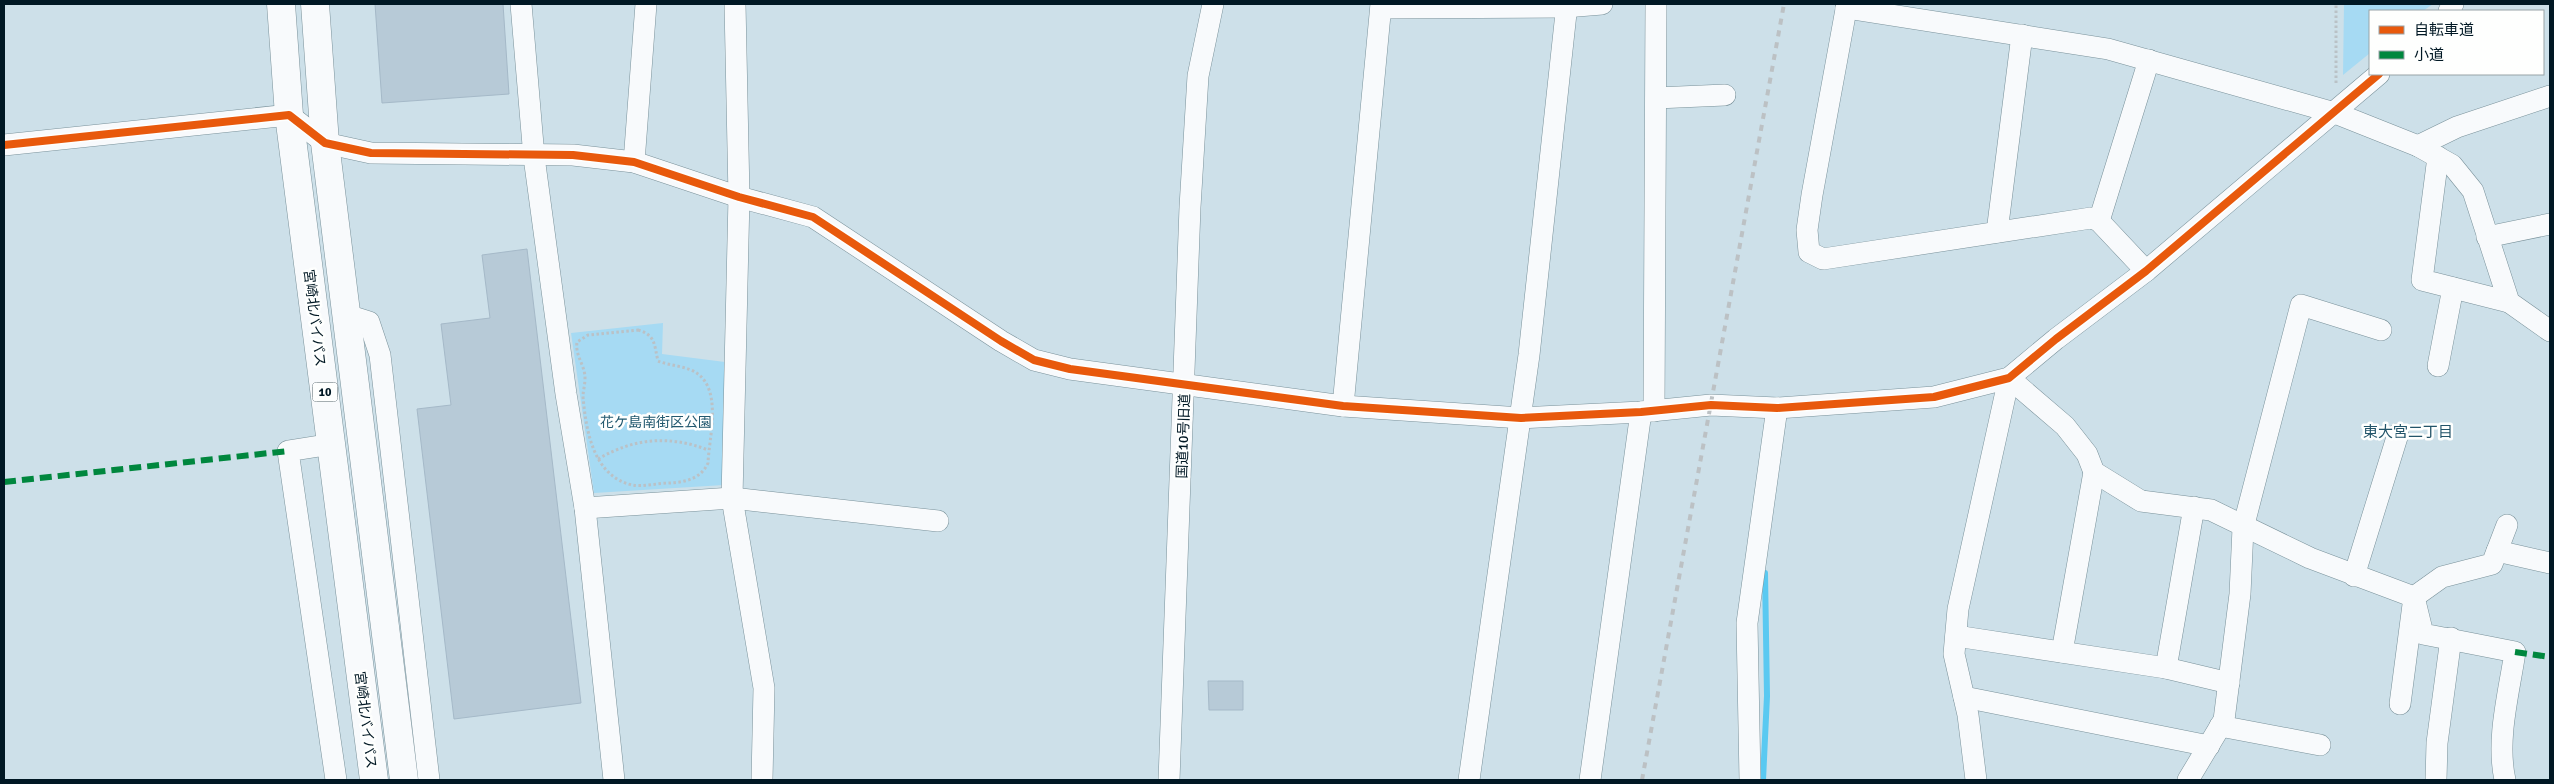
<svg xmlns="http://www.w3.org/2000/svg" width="2554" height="784" viewBox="0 0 2554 784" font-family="Signika,'Noto Sans JP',sans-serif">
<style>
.green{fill:#a6daf3}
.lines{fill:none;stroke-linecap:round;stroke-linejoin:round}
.stream{stroke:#5ac9f1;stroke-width:6}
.building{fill:#b7cad7;stroke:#a5b9c8}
.minor-casing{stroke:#79919a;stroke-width:22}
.highway-casing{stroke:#79919a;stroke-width:29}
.path{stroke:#bac1c6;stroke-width:3;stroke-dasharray:2.5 2.5;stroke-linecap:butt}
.minor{stroke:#f8fafc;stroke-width:21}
.highway{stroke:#f8fafc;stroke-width:28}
.rail{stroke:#bcc1c4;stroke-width:4;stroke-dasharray:6 6;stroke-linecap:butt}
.quiet{stroke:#00873e;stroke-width:6;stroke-dasharray:12 6;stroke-linecap:butt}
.cycleway-casing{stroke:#fefffe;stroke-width:11}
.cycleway{stroke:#e8590c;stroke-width:8}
.labels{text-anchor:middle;stroke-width:5;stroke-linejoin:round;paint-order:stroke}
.shield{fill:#fefffe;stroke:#4c5d65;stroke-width:1}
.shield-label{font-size:12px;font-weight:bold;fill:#001824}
.street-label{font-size:14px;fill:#001824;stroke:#fefffe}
.park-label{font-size:14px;fill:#22596f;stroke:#fefffe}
.neighbourhood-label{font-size:15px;fill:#225469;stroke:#fefffe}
</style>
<rect width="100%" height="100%" fill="#cde0e9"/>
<!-- green -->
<g class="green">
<polygon points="2344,4 2433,4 2423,11 2370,11 2370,53 2343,75"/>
<polygon points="663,323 662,354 725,362 724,485 594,493 571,333"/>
</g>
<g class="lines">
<!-- stream -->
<polyline class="stream" points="1763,780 1767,696 1765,573"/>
</g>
<!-- building -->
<g class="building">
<polygon points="375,4 503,4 509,94 382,103"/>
<polygon points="527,249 581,703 454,719 417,409 451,405 441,324 490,318 482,255"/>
<polygon points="1208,681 1243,681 1243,710 1209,710"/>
</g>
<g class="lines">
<defs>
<g id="minor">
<polyline points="521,4 534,157 566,394 585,508 614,780"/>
<polyline points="735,4 739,197 732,498 764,688 762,780"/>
<polyline points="1847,4 1812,195 1807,230 1809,252 1823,259 2091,218 2099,221 2146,271"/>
<polyline points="1381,8 1565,7 1602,4"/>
<polyline points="1846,8 2108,49 2335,113 2418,146 2452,165 2473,191 2509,302 2550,331"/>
<polyline points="2449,11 2453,4"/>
<polyline points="1656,98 1725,95"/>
<polyline points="4,145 289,115 325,143 371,153 573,155 634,162 739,197 813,217 1001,341 1034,360 1070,369 1343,406 1521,418 1641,412 1711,405 1777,408 1934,397 2009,378 2056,339 2146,271 2379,74"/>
<polyline points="2418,146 2457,127 2550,96"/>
<polyline points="2438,157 2422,280 2509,302"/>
<polyline points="634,162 646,4"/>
<polyline points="2099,221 2149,60"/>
<polyline points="1997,232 2022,35"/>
<polyline points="2487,237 2550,224"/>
<polyline points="347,315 369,322 380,355 429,780"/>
<polyline points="2438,366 2453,288"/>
<path d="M2009,378L2065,426L2087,454L2094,472L2141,501L2211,510L2310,558L2414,597L2423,634L2515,652C2509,693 2496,739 2505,780"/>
<polyline points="1343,406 1381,4"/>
<polyline points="1654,411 1656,4"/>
<polyline points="332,444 288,451 336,780"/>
<polyline points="585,508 732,498 938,521"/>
<polyline points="2497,551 2550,563"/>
<polyline points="2354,576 2398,434"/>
<polyline points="1956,636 2166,668 2229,683"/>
<polyline points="2062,652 2094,472"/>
<polyline points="2166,668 2194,507"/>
<polyline points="1964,697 2209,746"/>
<polyline points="2400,704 2414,597 2442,577 2492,564 2507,525"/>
<polyline points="2220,726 2320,745"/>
<polyline points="1169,780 1190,207 1198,76 1213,4"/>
<polyline points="1469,780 1529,355 1567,4"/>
<polyline points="1590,780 1641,412"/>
<polyline points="1750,780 1747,623 1777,408"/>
<polyline points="1976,780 1968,715 1954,654 1958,609 2009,378"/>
<polyline points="2188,780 2224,720 2240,594 2243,528 2301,305 2381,330"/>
<polyline points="2436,780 2437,743 2451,638"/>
</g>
<g id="highway">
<polyline points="281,4 289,115 374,780"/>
<polyline points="315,4 325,143 404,780"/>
</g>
</defs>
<!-- minor casing -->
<use href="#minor" class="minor-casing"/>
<!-- highway casing -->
<use href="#highway" class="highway-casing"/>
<!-- path -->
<g class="path">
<polyline points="2336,83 2336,4"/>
<path d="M638,330C656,335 654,345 658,361C670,366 688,366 698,374C722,392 709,438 708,463C701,479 685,482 670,483C658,483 643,487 632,485C593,476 586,430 583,397C583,391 585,385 585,378C585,365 575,356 577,342L588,335Z"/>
<path d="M598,459C634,438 670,435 708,450"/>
</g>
<!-- minor -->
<use href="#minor" class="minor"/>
<!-- highway -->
<use href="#highway" class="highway"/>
<!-- rail -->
<polyline class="rail" points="1642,780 1784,4"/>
<!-- quiet -->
<g class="quiet">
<polyline points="4,482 288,451"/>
<polyline points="2515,652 2550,657"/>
</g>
<defs>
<polyline id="cycleway" points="4,145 289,115 325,143 371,153 573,155 634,162 739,197 813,217 1001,341 1034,360 1070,369 1343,406 1521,418 1641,412 1711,405 1777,408 1934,397 2009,378 2056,339 2146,271 2379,74"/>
</defs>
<!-- cycleway casing -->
<use href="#cycleway" class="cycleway-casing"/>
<!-- cycleway -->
<use href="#cycleway" class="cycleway"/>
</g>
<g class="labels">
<!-- shield labels -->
<rect class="shield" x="312.5" y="382.5" width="25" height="19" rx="4"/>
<g class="shield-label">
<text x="325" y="396">10</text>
</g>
<!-- street labels -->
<g class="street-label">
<text transform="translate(315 318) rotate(83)" y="5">宮崎北バイパス</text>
<text transform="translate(1183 436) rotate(-88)" y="5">国道10号旧道</text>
<text transform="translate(366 720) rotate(83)" y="5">宮崎北バイパス</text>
</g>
<!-- park labels -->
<g class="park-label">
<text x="656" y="427">花ケ島南街区公園</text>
</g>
<!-- neighbourhood labels -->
<g class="neighbourhood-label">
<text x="2408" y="437">東大宮二丁目</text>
</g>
</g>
<!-- border -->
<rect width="2554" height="784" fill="none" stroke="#001824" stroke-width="10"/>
<!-- legend -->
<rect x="2369" y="10" width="175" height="65" fill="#fefffe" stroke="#98a3a7"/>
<rect x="2379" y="26" width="25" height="8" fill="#e8590c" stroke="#98a3a7"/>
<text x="2414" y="35" font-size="15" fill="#001824">自転車道</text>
<rect x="2379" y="51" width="25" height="8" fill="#00873e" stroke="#98a3a7"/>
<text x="2414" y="60" font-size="15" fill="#001824">小道</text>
</svg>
